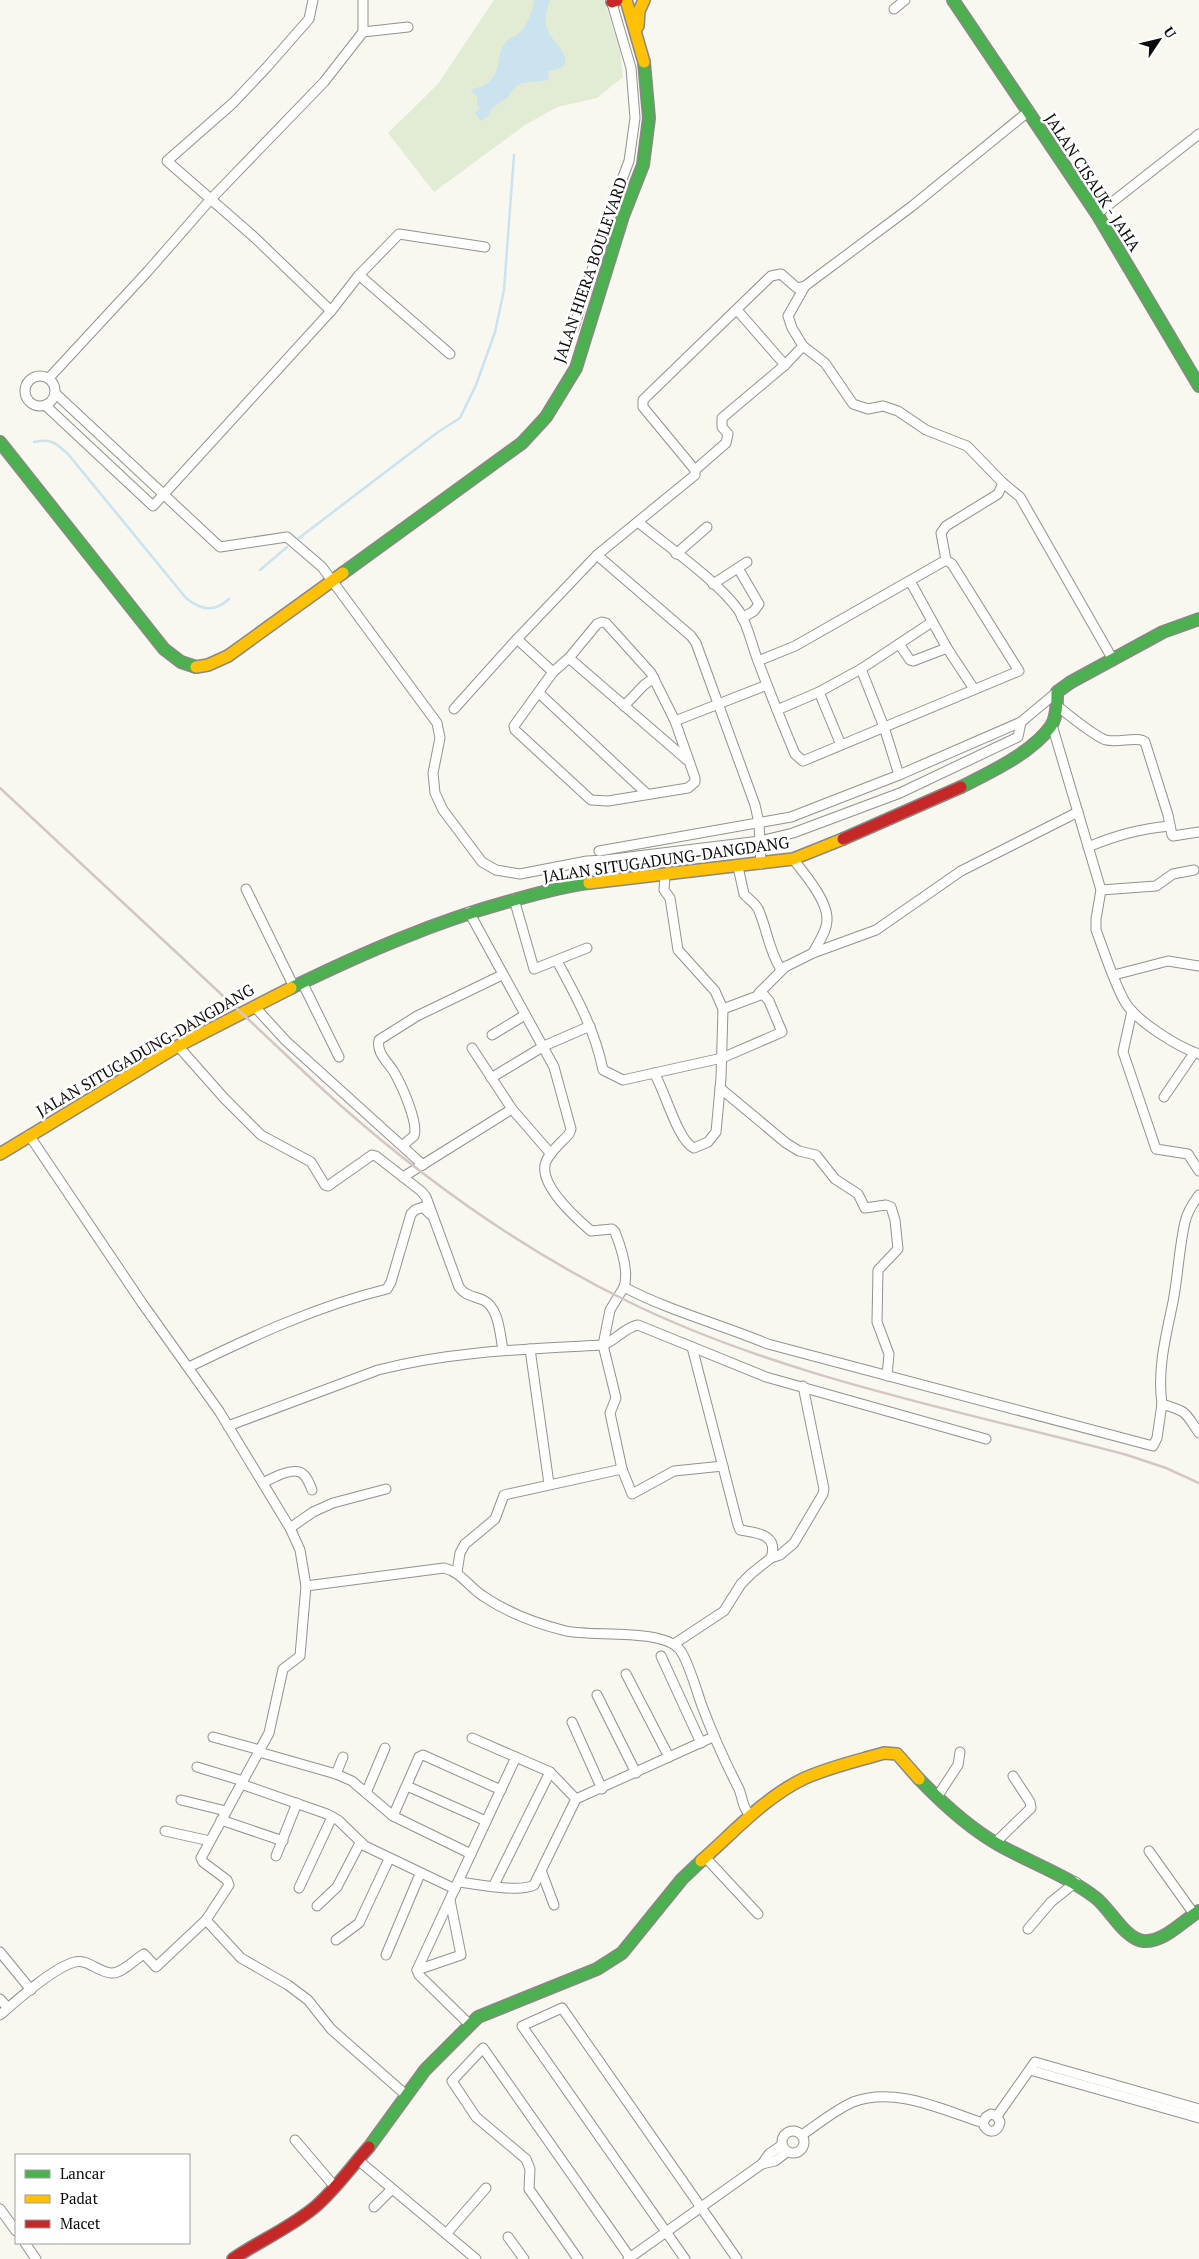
<svg xmlns="http://www.w3.org/2000/svg" width="1199" height="2259" viewBox="0 0 1199 2259" font-family="'PT Serif',serif">
<style>
.green{fill:#e2ebd3}
.water{fill:#cbe3ee}
.lines{fill:none;stroke-linecap:round;stroke-linejoin:round}
.stream{stroke:#cbe3ee;stroke-width:2.5}
.street-casing{stroke:#92928f;stroke-width:11}
.fast-casing{stroke:#898885;stroke-width:14}
.slow-casing{stroke:#898885;stroke-width:14}
.jam-casing{stroke:#898885;stroke-width:14}
.street{stroke:#fefefd;stroke-width:9}
.fast{stroke:#4caf50;stroke-width:11}
.slow{stroke:#ffc107;stroke-width:11}
.jam{stroke:#c62828;stroke-width:11}
.rail{stroke:#d3c7c6;stroke-width:2.5}
.labels{text-anchor:middle;stroke-width:5;stroke-linejoin:round;paint-order:stroke}
.street-label{font-size:16px;fill:#0c0c0c;stroke:#fff}
</style>
<rect width="100%" height="100%" fill="#f8f7f0"/>
<!-- green -->
<polygon class="green" points="494,0 604,0 620,51 623,77 597,98 557,107 525,125 434,192 388,133 438,84"/>
<!-- water -->
<path class="water" d="M534,0H550C534,39 568,42 565,64L561,68L548,71L549,80L522,83L515,87L507,98L492,108L488,116L481,121L475,113L480,109L477,104V96L471,92L472,89C508,83 492,53 508,40C510,37 515,37 518,34C527,27 533,11 534,0Z"/>
<g class="lines">
<!-- stream -->
<g class="stream">
<path d="M34,442C51,438 56,443 68,454L186,598C201,610 214,613 229,599"/>
<polyline points="299,538 438,432 460,418 476,385 495,332 504,290 514,155"/>
<polyline points="260,570 287,547"/>
</g>
<defs>
<g id="street">
<polyline points="313,0 309,19 267,67 233,103 167,161 253,236 331,311"/>
<polyline points="894,9 905,0"/>
<polyline points="363,32 408,27"/>
<polyline points="1097,214 1199,134"/>
<polyline points="359,275 450,354"/>
<polyline points="737,310 785,365"/>
<polyline points="574,328 610,211 629,161 635,118 631,68 611,0"/>
<polyline points="803,346 825,363 853,404 868,409 883,406 898,411 926,430 967,446 1003,483 1020,497 1112,658"/>
<circle cx="40" cy="391" r="15"/>
<polyline points="49,378 148,271 210,200 324,82 363,32 363,0"/>
<polyline points="55,393 220,547 287,537 322,567 437,723 440,738 433,773 435,793 443,810 482,862 496,870 520,874 587,861 605,860 760,841 793,833 900,793 1018,737 1021,722"/>
<polyline points="45,405 153,506 331,311 359,275 399,234 485,247"/>
<polyline points="695,470 726,443 728,434 722,427 722,418 785,365 803,346 792,328 788,316 805,286"/>
<path d="M638,522C667,546 718,581 739,611C748,625 752,646 758,661C770,693 782,723 795,754L803,761L1019,671L952,564L946,560L795,646L758,661"/>
<polyline points="676,554 707,527"/>
<polyline points="597,555 691,636 696,643 755,805 759,823 761,864"/>
<polyline points="946,560 941,533 946,526 998,494 1003,483"/>
<polyline points="738,568 759,604 754,611 742,618"/>
<polyline points="910,581 947,648 974,689"/>
<polyline points="713,584 747,562"/>
<polygon points="602,622 606,623 651,673 675,721 695,778 695,782 688,788 608,801 591,800 515,730 514,726 553,672 569,658 597,624"/>
<polyline points="517,639 553,672"/>
<polyline points="899,644 910,660 913,661 947,648"/>
<polyline points="569,658 687,760"/>
<polyline points="861,669 884,727 899,775"/>
<polyline points="819,692 841,745"/>
<polyline points="539,693 647,794"/>
<polyline points="624,706 644,685 654,678"/>
<path d="M1057,706C1068,714 1095,737 1106,740C1118,743 1138,736 1145,742L1168,815L1172,835L1173,836L1199,832"/>
<polyline points="454,709 517,639 597,555 695,475 695,470 643,407 643,400 771,276 781,274 797,288 805,286 911,207 1029,111"/>
<polyline points="777,710 819,692 861,669 932,622"/>
<polyline points="675,721 767,685"/>
<path d="M1052,725L1101,890L1096,919V930C1104,951 1114,983 1125,1002C1136,1021 1178,1047 1199,1054"/>
<path d="M1088,847C1117,835 1139,829 1170,826"/>
<polyline points="599,851 791,817 899,775 1021,722 1057,692"/>
<path d="M793,859C804,873 828,901 827,920C827,931 818,943 813,953"/>
<path d="M738,867L744,894C749,900 756,903 759,911C767,930 769,950 780,968H783L813,953L876,930L961,871L1078,812"/>
<polyline points="246,889 294,987"/>
<polyline points="1101,890 1156,886 1173,874 1194,870"/>
<polyline points="514,899 534,969 587,948"/>
<path d="M469,912L554,1067L571,1129L569,1134C562,1142 547,1154 545,1165C541,1187 576,1218 591,1231L612,1229L615,1232C621,1247 629,1272 624,1287C669,1311 720,1324 768,1344L1153,1446L1157,1438L1162,1404"/>
<path d="M557,961C576,996 595,1030 603,1070L623,1080L722,1058L782,1032L769,1001L763,994L723,1009"/>
<polyline points="1114,975 1168,961 1199,966"/>
<polyline points="303,984 339,1057"/>
<polyline points="759,993 786,966"/>
<polyline points="254,1006 286,1041 423,1165"/>
<polyline points="1132,1011 1123,1052 1156,1149 1188,1154 1199,1171"/>
<polyline points="492,1035 525,1015"/>
<path d="M178,1046L224,1098L261,1135L311,1162L325,1185L328,1186L372,1155L376,1156L421,1191L426,1197L459,1287C465,1296 474,1296 483,1300C499,1307 500,1335 503,1350"/>
<path d="M654,1073C664,1088 678,1142 694,1148L708,1142L716,1132L721,1078L723,1009L715,991L678,950L670,898L664,890L665,876"/>
<polyline points="491,1078 544,1046 590,1026"/>
<polyline points="720,1088 786,1143 799,1151 816,1155 835,1179 858,1194 865,1208 886,1205 891,1207 895,1220 898,1249 878,1270 877,1322 889,1354 887,1376"/>
<polyline points="1164,1097 1194,1053"/>
<polyline points="512,1109 551,1154"/>
<path d="M403,1145L414,1136C419,1123 401,1084 394,1072C388,1062 376,1053 379,1040L417,1016L502,975"/>
<polyline points="403,1177 512,1109 472,1048"/>
<path d="M1199,1195C1193,1203 1187,1213 1185,1222C1179,1248 1178,1276 1173,1302C1166,1336 1157,1369 1162,1404C1188,1412 1184,1411 1199,1433"/>
<polyline points="624,1287 610,1310 603,1345 616,1398 610,1413 622,1469 632,1494 674,1471 723,1466"/>
<path d="M692,1347L738,1525L740,1530C757,1533 779,1534 771,1558"/>
<polyline points="530,1349 549,1484"/>
<path d="M189,1367C253,1336 317,1306 387,1289L391,1282L411,1214L415,1210L423,1207L430,1214"/>
<path d="M228,1426L378,1370C452,1351 527,1349 603,1345C615,1341 625,1327 638,1325L766,1377L986,1439"/>
<path d="M263,1483C272,1478 296,1465 304,1475C308,1479 310,1485 312,1490"/>
<polyline points="290,1528 313,1512 333,1503 386,1489"/>
<polyline points="457,1572 460,1553 465,1544 495,1519 504,1495 622,1469"/>
<path d="M306,1586L444,1568C461,1572 469,1587 483,1596C508,1613 537,1624 566,1631C593,1637 663,1628 680,1650C688,1660 697,1692 702,1706C713,1735 725,1762 739,1789C743,1799 742,1808 751,1816"/>
<polyline points="674,1644 724,1611 741,1584 752,1573 771,1558 780,1555 794,1543 823,1494 824,1489 803,1386"/>
<polyline points="661,1656 701,1743"/>
<polyline points="626,1674 669,1757"/>
<polyline points="597,1695 636,1773"/>
<polyline points="572,1722 602,1789"/>
<polyline points="213,1737 260,1750"/>
<polyline points="472,1738 550,1772 576,1799"/>
<polyline points="259,1752 336,1774 352,1781 393,1816 471,1854"/>
<polyline points="197,1767 243,1781"/>
<polyline points="336,1774 343,1757"/>
<polyline points="241,1784 327,1814 338,1820 365,1846 455,1889"/>
<polyline points="407,1786 486,1821"/>
<polyline points="366,1793 385,1748"/>
<polyline points="937,1797 958,1765 960,1752"/>
<polyline points="181,1800 226,1811"/>
<polyline points="393,1816 419,1757 423,1755 501,1790"/>
<polyline points="221,1820 283,1841"/>
<polyline points="165,1831 210,1841"/>
<polyline points="996,1842 1031,1808 1030,1802 1013,1776"/>
<polyline points="1149,1851 1194,1914"/>
<polyline points="276,1856 297,1803"/>
<polyline points="705,1857 758,1914"/>
<polyline points="542,1873 554,1905"/>
<path d="M459,1882C477,1884 519,1893 534,1885L576,1799L713,1737"/>
<polyline points="494,1885 550,1772"/>
<polyline points="299,1888 332,1817"/>
<polyline points="317,1906 337,1887 360,1843"/>
<polyline points="206,1920 241,1958 288,1985 308,2000 331,2029 406,2095"/>
<polyline points="1028,1929 1051,1902 1076,1882"/>
<polyline points="336,1940 359,1923 389,1859"/>
<polyline points="0,1952 31,1990"/>
<polyline points="386,1955 420,1874"/>
<polyline points="417,1970 461,1955 450,1900"/>
<polyline points="0,1999 8,2008"/>
<path d="M0,2015C17,2000 54,1967 75,1962C88,1959 98,1972 111,1973C122,1974 135,1959 144,1954L156,1967L206,1920L229,1885L227,1880L203,1862L201,1858L269,1733L283,1669L300,1656L306,1586L300,1550L290,1528L219,1411L142,1303L29,1135"/>
<polyline points="469,2024 419,1975 417,1970 516,1757"/>
<polyline points="1030,2070 1199,2118"/>
<polyline points="997,2116 1035,2062 1199,2109"/>
<circle cx="793" cy="2142" r="11"/>
<path d="M802,2135C818,2124 835,2110 853,2102C895,2086 943,2110 983,2123C986,2134 998,2134 1000,2122L997,2116L991,2114L986,2117L983,2123"/>
<polyline points="295,2140 335,2187"/>
<polyline points="358,2160 476,2259"/>
<polyline points="762,2164 775,2161 787,2152"/>
<polyline points="374,2207 392,2189"/>
<polyline points="0,2209 16,2231"/>
<polyline points="446,2234 486,2188"/>
<polyline points="508,2237 524,2259"/>
<polyline points="25,2243 36,2259"/>
<polyline points="578,2259 529,2189 530,2169 526,2159 476,2117 452,2081 483,2048 631,2259"/>
<polyline points="628,2259 762,2164 769,2154 782,2145"/>
<polyline points="685,2259 522,2026 562,2008 737,2259"/>
</g>
<g id="fast">
<polyline points="953,0 1097,214 1199,386"/>
<polyline points="0,442 164,649 181,662 196,667"/>
<polyline points="343,573 522,443 546,417 576,368 623,216 643,165 649,118 644,62"/>
<path d="M961,787C989,773 1032,753 1051,726C1057,717 1057,703 1057,692L1071,682L1163,632L1199,619"/>
<path d="M291,988C363,953 436,921 514,900C539,893 563,886 589,883"/>
<path d="M919,1779C943,1804 969,1828 999,1845C1031,1863 1066,1875 1096,1898C1110,1909 1125,1939 1143,1941C1163,1943 1183,1921 1199,1911"/>
<polyline points="369,2147 425,2070 478,2017 597,1969 622,1953 682,1879 701,1861"/>
</g>
<g id="slow">
<polyline points="626,0 644,62"/>
<polyline points="638,26 639,11 644,0"/>
<polyline points="196,667 208,665 228,656 343,573"/>
<polyline points="589,883 793,859 843,839"/>
<polyline points="0,1154 178,1046 291,988"/>
<path d="M701,1861C733,1833 764,1798 803,1779C829,1767 857,1761 884,1753L897,1754L919,1779"/>
</g>
<g id="jam">
<polyline points="612,2 617,0"/>
<polyline points="843,839 961,787"/>
<path d="M233,2259C259,2241 290,2228 315,2207C335,2190 351,2167 369,2147"/>
</g>
</defs>
<!-- street casing -->
<use href="#street" class="street-casing"/>
<!-- fast casing -->
<use href="#fast" class="fast-casing"/>
<!-- slow casing -->
<use href="#slow" class="slow-casing"/>
<!-- jam casing -->
<use href="#jam" class="jam-casing"/>
<!-- street -->
<use href="#street" class="street"/>
<!-- fast -->
<use href="#fast" class="fast"/>
<!-- slow -->
<use href="#slow" class="slow"/>
<!-- jam -->
<use href="#jam" class="jam"/>
<!-- rail -->
<path class="rail" d="M0,788C79,862 158,935 236,1008C271,1040 304,1073 339,1104C426,1181 523,1250 627,1301C781,1377 962,1411 1127,1455L1166,1468L1199,1483"/>
</g>
<g class="labels">
<!-- street labels -->
<g class="street-label">
<text transform="translate(1093 182) rotate(57)" y="6">JALAN CISAUK - JAHA</text>
<text transform="translate(590 270) rotate(-71)" y="6">JALAN HIERA BOULEVARD</text>
<text transform="translate(666 859) rotate(-8)" y="6">JALAN SITUGADUNG-DANGDANG</text>
<text transform="translate(145 1050) rotate(-30)" y="6">JALAN SITUGADUNG-DANGDANG</text>
</g>
</g>
<!-- legend -->
<rect x="15" y="2154" width="175" height="90" fill="#ffffff" stroke="#9e9e9e"/>
<rect x="25" y="2170" width="25" height="8" fill="#4caf50" stroke="#9e9e9e"/>
<text x="60" y="2179" font-size="15" fill="#0c0c0c">Lancar</text>
<rect x="25" y="2195" width="25" height="8" fill="#ffc107" stroke="#9e9e9e"/>
<text x="60" y="2204" font-size="15" fill="#0c0c0c">Padat</text>
<rect x="25" y="2220" width="25" height="8" fill="#c62828" stroke="#9e9e9e"/>
<text x="60" y="2229" font-size="15" fill="#0c0c0c">Macet</text>
<!-- north arrow -->
<g transform="translate(1159 40) rotate(55)" stroke="#ffffff" stroke-width="4" paint-order="stroke">
<path d="M0-4L9 19L0 12L-9 19Z" fill="#0c0c0c"/>
<text y="-8" font-size="14" font-weight="bold" text-anchor="middle" fill="#0c0c0c">U</text>
</g>
</svg>
